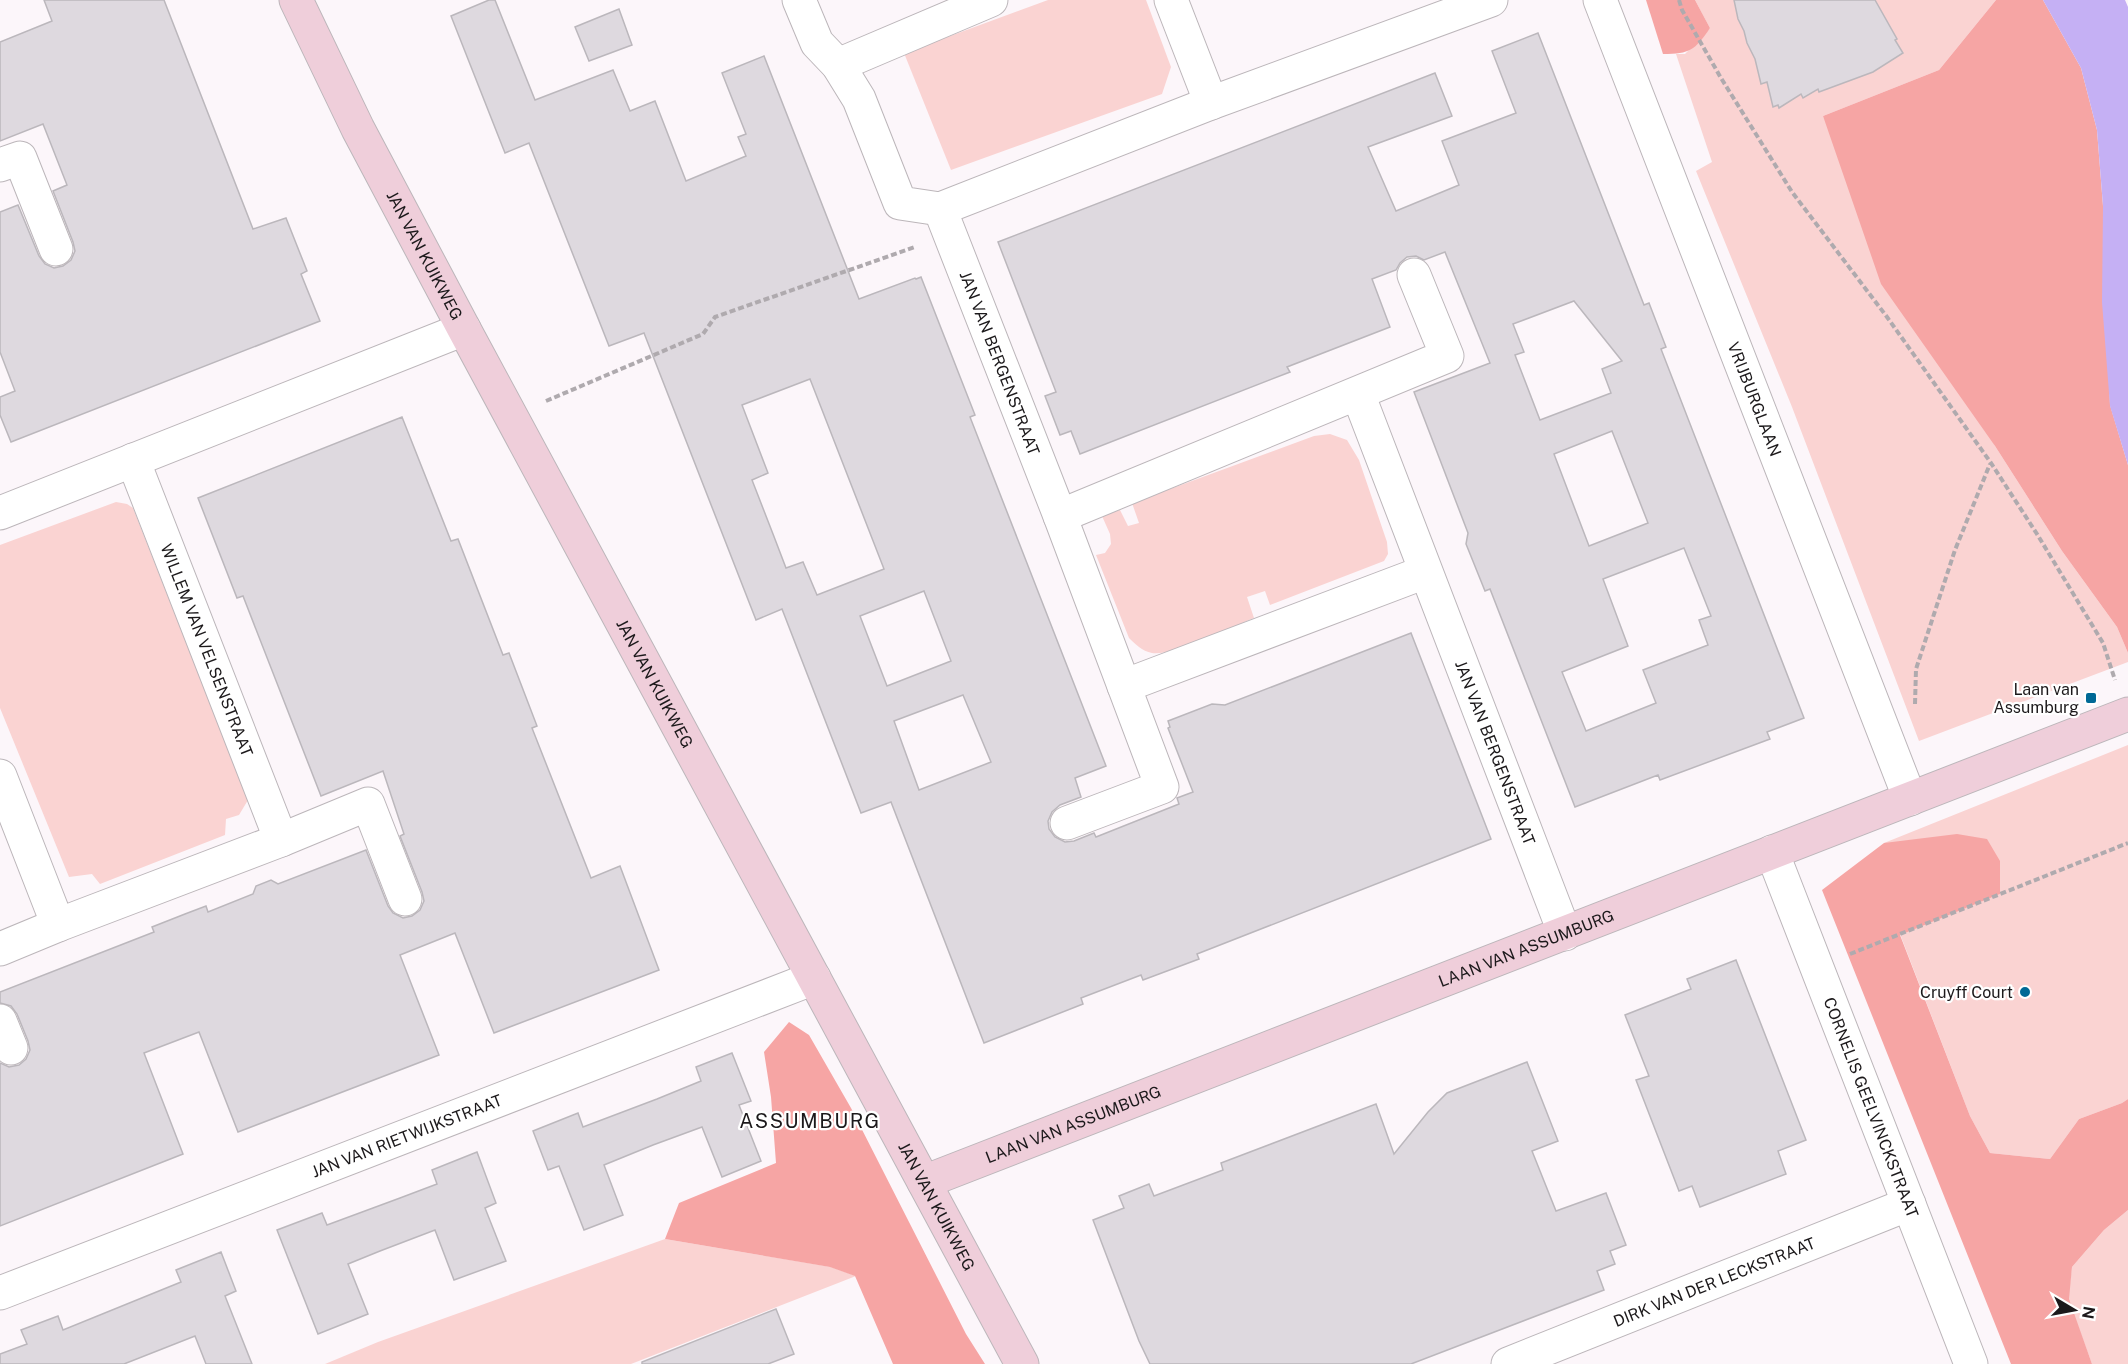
<svg xmlns="http://www.w3.org/2000/svg" width="2128" height="1364" viewBox="0 0 2128 1364" font-family="'Public Sans',sans-serif">
<style>
.green{fill:#fad3d2}
.forest{fill:#f6a5a4}
.water{fill:#c5b0f4}
.building{fill:#ded9df;stroke:#bbb7bc;stroke-width:1.5;fill-rule:evenodd}
.lines{fill:none;stroke-linecap:round;stroke-linejoin:round}
.street-casing{stroke:#bcb6ba;stroke-width:35}
.secondary-casing{stroke:#bcb6ba;stroke-width:35}
.path{stroke:#afaaae;stroke-width:4;stroke-dasharray:6 3;stroke-linecap:butt}
.street{stroke:#fff;stroke-width:33}
.secondary{stroke:#efceda;stroke-width:33}
.poi-dot{fill:#006996;stroke:#fff;stroke-width:2}
.labels{text-anchor:middle;stroke-width:4.5;stroke-linejoin:round;paint-order:stroke}
.street-label{font-size:16px;fill:#1c191b;stroke:#fff}
.poi-label{font-size:16px;fill:#1c191b;stroke:#fff;text-anchor:end}
.quarter-label{font-size:20px;letter-spacing:1.5px;fill:#1c191b;stroke:#fff}
</style>
<rect width="100%" height="100%" fill="#fcf6fa"/>
<!-- green -->
<g class="green">
<polygon points="1048,0 1146,0 1171,67 1162,94 951,170 904,53"/>
<polygon points="1695,0 1996,0 1939,70 1823,116 1995,446 2062,551 2117,627 2128,653 2128,662 1919,741 1792,407 1696,171 1712,162 1676,54 1685,54 1710,28"/>
<path d="M1330,434L1347,440L1359,460L1387,542L1388,554L1384,561L1270,605L1265,591L1247,597L1254,618C1231,627 1175,656 1152,653C1142,651 1135,644 1129,638L1096,555L1105,553L1111,544L1110,534L1102,516L1120,510L1128,526L1139,523L1132,503L1314,436Z"/>
<polygon points="116,502 127,504 133,508 248,800 239,815 226,819 225,835 100,884 92,874 69,877 0,708 0,545"/>
<polygon points="2128,745 2128,1099 2122,1103 2079,1119 2050,1159 1990,1153 1970,1116 1900,934 2000,894 1884,843"/>
<polygon points="2128,1210 2128,1364 2092,1364 2068,1299 2072,1267 2104,1230"/>
<polygon points="665,1239 831,1267 856,1276 631,1364 325,1364 378,1342"/>
</g>
<!-- forest -->
<g class="forest">
<path d="M1646,0H1695L1710,28C1695,50 1690,54 1663,54Z"/>
<polygon points="1996,0 2043,0 2081,68 2097,130 2103,206 2110,405 2128,465 2128,653 2117,627 2062,551 1995,446 1881,284 1823,116 1939,70"/>
<polygon points="1957,834 1987,839 2000,861 2000,894 1900,935 1970,1116 1990,1153 2050,1159 2079,1119 2122,1103 2128,1099 2128,1210 2104,1230 2072,1267 2069,1299 2092,1364 2011,1364 1822,890 1884,843"/>
<polygon points="789,1022 809,1035 851,1108 966,1334 985,1364 893,1364 855,1276 830,1267 665,1239 679,1203 776,1163 771,1097 764,1052"/>
</g>
<!-- water -->
<polygon class="water" points="2043,0 2125,0 2128,7 2128,465 2110,406 2102,302 2103,206 2097,130 2081,68"/>
<!-- building -->
<g class="building">
<polygon points="44,0 164,0 253,229 286,218 307,271 301,274 320,321 11,442 0,415 0,397 15,391 0,352 0,212 18,205 39,256 45,264 54,268 63,266 71,260 75,251 73,242 53,191 67,185 43,124 0,141 0,42 52,21"/>
<path d="M489,0H495L535,100L613,70L630,111L655,101L686,181L746,156L738,137L746,134L722,73L764,56L859,299L915,278L916,279L921,277L975,415L970,417L1106,766L1075,778L1081,797L1060,805L1052,812L1048,821L1049,829L1055,837L1065,842L1074,841L1094,833L1096,837L1179,804L1177,798L1193,792L1168,728L1170,727L1168,721L1212,704L1225,705L1411,633L1491,839L1197,954L1199,959L1143,980L1141,975L1081,998L1083,1004L984,1043L891,802L861,813L782,609L756,620L644,333L609,346L529,143L505,153L451,16ZM810,379L884,569L817,595L803,562L786,568L773,534L752,480L768,473L742,405ZM924,591L951,661L887,686L860,616ZM963,695L991,762L919,790L894,721Z"/>
<polygon points="1734,0 1875,0 1897,39 1895,40 1903,53 1873,72 1819,92 1818,89 1803,98 1801,94 1779,108 1778,105 1773,107 1767,82 1761,84 1755,59 1747,43 1744,31 1738,19"/>
<polygon points="619,9 632,45 589,61 575,27"/>
<path d="M1538,33L1644,305L1649,303L1666,347L1661,349L1804,718L1767,732L1770,739L1660,780L1658,775L1575,807L1490,589L1485,591L1466,544L1468,533L1414,392L1490,363L1445,252L1424,260L1416,256L1407,257L1400,263L1396,270L1372,279L1390,327L1287,367L1290,372L1080,454L1071,431L1060,435L1045,396L1056,392L998,242L1435,73L1452,116L1368,147L1396,211L1459,185L1442,141L1516,113L1492,51ZM1574,301L1622,361L1602,369L1611,393L1540,420L1515,355L1524,352L1513,324ZM1612,431L1648,523L1589,546L1554,454ZM1684,548L1711,616L1699,620L1708,645L1643,670L1656,703L1586,731L1562,672L1628,646L1603,579Z"/>
<polygon points="402,417 451,541 458,539 503,655 509,653 537,726 532,728 591,878 620,866 659,970 494,1033 455,933 400,955 439,1055 238,1132 199,1032 144,1053 183,1154 0,1226 0,1063 9,1067 19,1065 26,1059 30,1050 28,1041 17,1014 11,1006 0,1003 0,992 154,932 152,927 185,914 206,906 208,912 253,894 256,886 271,880 278,884 366,850 388,906 393,913 403,918 412,916 420,910 424,901 422,892 400,836 404,834 383,771 321,796 243,596 237,598 198,498"/>
<polygon points="1736,960 1806,1140 1778,1151 1786,1174 1700,1207 1692,1186 1679,1191 1636,1080 1649,1076 1625,1015 1691,989 1687,979"/>
<polygon points="732,1053 751,1101 739,1105 761,1161 722,1177 702,1127 653,1145 604,1165 623,1215 584,1230 559,1166 548,1170 533,1131 578,1113 583,1127 657,1099 701,1081 696,1067"/>
<polygon points="1527,1062 1558,1141 1532,1151 1556,1211 1606,1193 1626,1245 1610,1251 1615,1264 1597,1271 1604,1290 1411,1364 1150,1364 1139,1341 1093,1220 1124,1208 1119,1196 1149,1184 1154,1196 1223,1170 1221,1163 1376,1104 1394,1154 1428,1112 1447,1093"/>
<polygon points="477,1152 496,1203 485,1208 506,1261 454,1280 435,1230 380,1251 348,1264 368,1314 318,1334 277,1230 322,1213 327,1225 400,1198 437,1184 432,1170"/>
<polygon points="221,1252 236,1291 225,1296 252,1364 206,1364 195,1336 124,1364 0,1364 0,1354 27,1344 21,1330 58,1316 63,1330 181,1282 176,1270"/>
<polygon points="776,1309 794,1354 768,1364 642,1364 642,1362"/>
</g>
<g class="lines">
<defs>
<g id="street">
<polyline points="799,0 817,43 838,65 859,99 900,203 940,209"/>
<polyline points="1171,0 1211,103"/>
<path id="s1" d="M1600,0L1910,799"/>
<polyline points="838,65 991,0"/>
<polyline points="0,165 20,158 56,249"/>
<path id="s2" d="M1358,394L1565,934"/>
<path id="s3" d="M133,460L281,840"/>
<polyline points="0,513 464,329"/>
<polyline points="1060,516 1447,356 1414,275"/>
<polyline points="1124,686 1425,572"/>
<polyline points="0,776 58,925 281,840 368,804 405,899"/>
<polyline points="1067,823 1162,787 1060,516 940,209 1211,103 1491,0"/>
<path id="s4" d="M1772,852L1971,1364"/>
<polyline points="0,949 58,925"/>
<polyline points="0,1021 11,1048"/>
<path id="s5" d="M0,1293L814,978"/>
<path id="s6" d="M1508,1364L1909,1204"/>
</g>
<g id="secondary">
<path id="s7" d="M296,0L358,129L464,329L1022,1364"/>
<path id="s8" d="M924,1182L2128,714"/>
</g>
</defs>
<!-- street casing -->
<use href="#street" class="street-casing"/>
<!-- secondary casing -->
<use href="#secondary" class="secondary-casing"/>
<!-- path -->
<g class="path">
<polyline points="1679,0 1682,10 1721,78 1792,192 1887,317 1991,463 2037,534 2103,643 2115,680"/>
<polyline points="546,401 703,334 715,317 915,247"/>
<polyline points="1915,704 1916,669 1955,550 1990,464"/>
<polyline points="1850,954 2128,843"/>
</g>
<!-- street -->
<use href="#street" class="street"/>
<!-- secondary -->
<use href="#secondary" class="secondary"/>
</g>
<!-- markers -->
<g class="poi-dot">
<rect x="2085" y="692" width="12" height="12" rx="3"/>
<circle cx="2025" cy="992" r="6"/>
</g>
<g class="labels">
<!-- street labels -->
<g class="street-label">
<text dy="6" stroke="none"><textPath href="#s7" startOffset="286">JAN VAN KUIKWEG</textPath></text>
<text transform="translate(1000 363) rotate(69)" y="6">JAN VAN BERGENSTRAAT</text>
<text dy="6" stroke="none"><textPath href="#s1" startOffset="428">VRIJBURGLAAN</textPath></text>
<text dy="6" stroke="none"><textPath href="#s3" startOffset="204">WILLEM VAN VELSENSTRAAT</textPath></text>
<text dy="6" stroke="none"><textPath href="#s7" startOffset="772">JAN VAN KUIKWEG</textPath></text>
<text dy="6" stroke="none"><textPath href="#s2" startOffset="384">JAN VAN BERGENSTRAAT</textPath></text>
<text dy="6" stroke="none"><textPath href="#s8" startOffset="646">LAAN VAN ASSUMBURG</textPath></text>
<text dy="6" stroke="none"><textPath href="#s4" startOffset="274">CORNELIS GEELVINCKSTRAAT</textPath></text>
<text dy="6" stroke="none"><textPath href="#s8" startOffset="160">LAAN VAN ASSUMBURG</textPath></text>
<text dy="6" stroke="none"><textPath href="#s5" startOffset="436">JAN VAN RIETWIJKSTRAAT</textPath></text>
<text dy="6" stroke="none"><textPath href="#s7" startOffset="1366">JAN VAN KUIKWEG</textPath></text>
<text dy="6" stroke="none"><textPath href="#s6" startOffset="222">DIRK VAN DER LECKSTRAAT</textPath></text>
</g>
<!-- poi labels -->
<g class="poi-label">
<text x="2079" y="695">Laan van<tspan x="2079" dy="18">Assumburg</tspan></text>
<text x="2013" y="998">Cruyff Court</text>
</g>
<!-- quarter labels -->
<g class="quarter-label">
<text x="810" y="1128">ASSUMBURG</text>
</g>
</g>
<!-- north arrow -->
<g transform="translate(2074 1310) rotate(100)" stroke="#ffffff" stroke-width="4.5" paint-order="stroke">
<path d="M0-4.5L10 22L0 15L-10 22Z" fill="#1c191b"/>
<text y="-9" font-size="16" font-weight="bold" text-anchor="middle" fill="#1c191b">N</text>
</g>
</svg>
